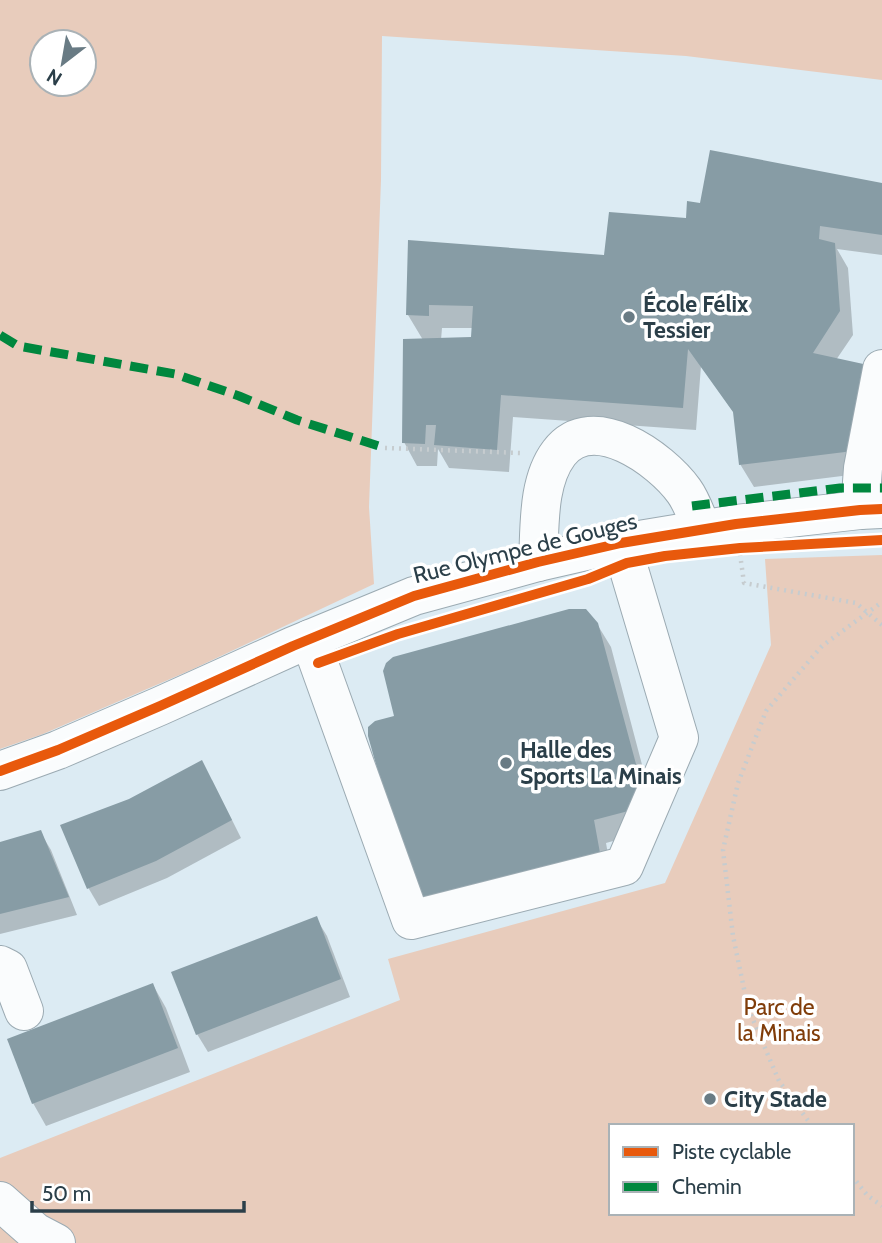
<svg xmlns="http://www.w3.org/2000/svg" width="882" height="1243" viewBox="0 0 882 1243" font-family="Cabin,sans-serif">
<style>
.green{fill:#e8ccbc;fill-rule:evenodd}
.shadow{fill:#0003;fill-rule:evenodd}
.building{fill:#879ca5}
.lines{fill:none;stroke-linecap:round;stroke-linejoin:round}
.minor-casing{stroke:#9baab2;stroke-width:40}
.path{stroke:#c6cccf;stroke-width:4.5;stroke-dasharray:2 5;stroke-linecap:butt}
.minor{stroke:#fafcfd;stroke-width:38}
.quiet{stroke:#00873e;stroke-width:9;stroke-dasharray:18 9;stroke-linecap:butt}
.cycleway-casing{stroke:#fff;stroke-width:15}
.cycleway{stroke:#e8590c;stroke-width:10}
.poi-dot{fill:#697b84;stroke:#fff;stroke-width:2.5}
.labels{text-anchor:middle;stroke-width:7;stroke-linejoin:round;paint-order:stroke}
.poi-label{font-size:23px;font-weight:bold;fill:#2b3f49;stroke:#fff;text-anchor:start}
.street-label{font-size:23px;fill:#2b3f49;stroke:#fff}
.park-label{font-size:23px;fill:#803d0a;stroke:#fff}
</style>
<rect width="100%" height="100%" fill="#dcebf3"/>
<!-- green -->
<g class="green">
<path d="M0,0H882V80L686,56L382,36L381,180L369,507L374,584L191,670L43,734L0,749ZM42,42H84V84H42Z"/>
<path d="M882,555V1243H0V1158L400,1000L388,959L665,883L771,645L765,559ZM611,1126H852V1213H611Z"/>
</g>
<!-- shadow -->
<g class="shadow">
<path d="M882,185V255L837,249L848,268L853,335L836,360L866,473L754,487L740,464L735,414L701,366L696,430L513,417L509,472L449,468L438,449L437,466H417L404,442L423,340L408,315L410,242L605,257L687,220L701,205ZM442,328H473L472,339L441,340Z"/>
<polygon points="597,624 611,647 655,814 649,831 606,843 612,877 396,717"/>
<polygon points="212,780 241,838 167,878 99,906 89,889 62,826"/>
<polygon points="40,832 51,850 77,915 0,934 0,843"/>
<polygon points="316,918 327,936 350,997 208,1052 197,1034"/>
<polygon points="153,985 166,1008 190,1072 46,1126 33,1103"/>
</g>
<!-- building -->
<g class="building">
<polygon points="710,150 882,183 882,235 820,226 819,239 835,243 840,311 813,353 868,365 853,451 739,465 733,412 688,349 683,408 501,395 497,450 434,445 436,425 426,425 425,444 402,443 403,339 471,337 473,306 429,305 429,316 406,315 408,240 604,255 609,212 686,218 687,201 700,203"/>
<polygon points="569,609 586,609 598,623 643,790 636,809 594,820 600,853 429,907 413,897 368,736 368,727 375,721 394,716 383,671 386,663 393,657"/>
<polygon points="202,760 232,820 156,861 87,889 60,825 129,799"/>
<polygon points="41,830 69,897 0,914 0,842"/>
<polygon points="317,916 341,979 196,1035 171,972"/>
<polygon points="153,983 178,1048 32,1104 7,1039"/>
</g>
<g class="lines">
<defs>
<g id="minor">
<polyline points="860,510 863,468 882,369"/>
<path d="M538,562C540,527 537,482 559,453C592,409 661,459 684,491C692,502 697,517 702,530"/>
<polyline points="310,639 411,920 624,866 679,738 621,543"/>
<polyline points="0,771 58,750 160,706 293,646 414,596 538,562 621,543 736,524 860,510 882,509"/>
<polyline points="0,965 8,969 24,1011"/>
<polyline points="0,1201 35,1232 56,1243"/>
</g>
</defs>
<!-- minor casing -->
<use href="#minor" class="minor-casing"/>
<!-- path -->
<g class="path">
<polyline points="385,448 521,453"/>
<polyline points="740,554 744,583 856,603 882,625"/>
<polyline points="812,1126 779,1081 748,1008 733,936 723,850 738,783 766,711 822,646 882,602"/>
<polyline points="852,1176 867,1195 882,1206"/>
</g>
<!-- minor -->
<use href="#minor" class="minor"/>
<!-- quiet -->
<g class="quiet">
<polyline points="0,335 18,346 175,374 239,396 297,420 385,448"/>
<polyline points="692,506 840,488 882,488"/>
</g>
<defs>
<g id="cycleway">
<polyline points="318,663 398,634 588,579 627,563 665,556 740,548 882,540"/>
<polyline points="0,771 58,750 160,706 293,646 414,596 538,562 621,543 736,524 860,510 882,509"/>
</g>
</defs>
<!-- cycleway casing -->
<use href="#cycleway" class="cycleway-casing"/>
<!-- cycleway -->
<use href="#cycleway" class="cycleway"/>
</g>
<!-- markers -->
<g class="poi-dot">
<circle cx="629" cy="317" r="7"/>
<circle cx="506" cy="763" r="7"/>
<circle cx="710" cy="1099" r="7"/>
</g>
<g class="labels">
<!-- poi labels -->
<g class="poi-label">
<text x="643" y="312">École Félix<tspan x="643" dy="26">Tessier</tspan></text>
<text x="520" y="758">Halle des<tspan x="520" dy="26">Sports La Minais</tspan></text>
<text x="724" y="1107">City Stade</text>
</g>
<!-- street labels -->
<g class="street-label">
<text transform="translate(525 548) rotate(-14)" y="8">Rue Olympe de Gouges</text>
</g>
<!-- park labels -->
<g class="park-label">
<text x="779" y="1015">Parc de<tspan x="779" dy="26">la Minais</tspan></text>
</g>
</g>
<!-- legend -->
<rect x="609" y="1124" width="245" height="91" fill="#ffffff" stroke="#aab2b6" stroke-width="2"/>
<rect x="623" y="1147" width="35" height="10" fill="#e8590c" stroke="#aab2b6" stroke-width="2"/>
<text x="672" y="1159" font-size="21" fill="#2b3f49">Piste cyclable</text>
<rect x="623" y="1182" width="35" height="10" fill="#00873e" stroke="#aab2b6" stroke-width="2"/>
<text x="672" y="1194" font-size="21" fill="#2b3f49">Chemin</text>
<!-- north arrow -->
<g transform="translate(63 63) rotate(211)"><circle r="33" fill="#ffffff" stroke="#aab2b6" stroke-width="2"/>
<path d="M0-5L12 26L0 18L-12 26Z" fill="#697b84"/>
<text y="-10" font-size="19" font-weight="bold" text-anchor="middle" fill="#2b3f49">N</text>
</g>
<!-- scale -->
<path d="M32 1201v10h212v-10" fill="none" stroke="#2b3f49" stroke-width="3.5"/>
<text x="42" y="1201" font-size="21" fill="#2b3f49" stroke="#ffffff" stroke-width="5" paint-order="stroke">50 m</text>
</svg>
